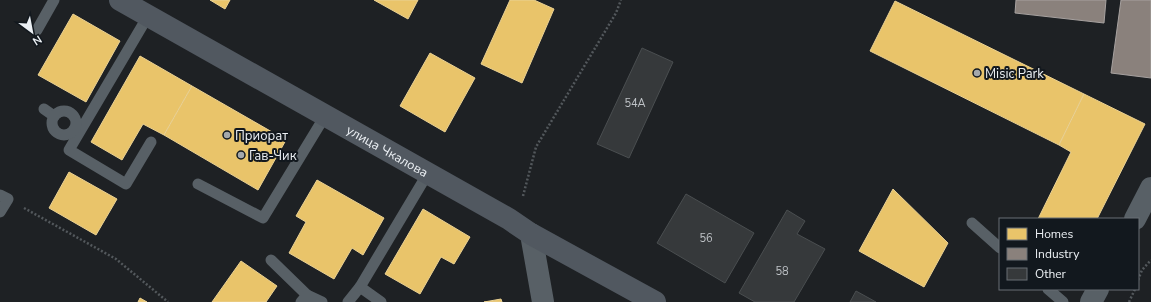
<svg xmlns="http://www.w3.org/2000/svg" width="1151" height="302" viewBox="0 0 1151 302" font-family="'Nunito Sans',sans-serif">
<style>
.homes{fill:#e9c46a;stroke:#ead193}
.industry{fill:#8a817c;stroke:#a7a2a0}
.building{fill:#36393b;stroke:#4a4e50}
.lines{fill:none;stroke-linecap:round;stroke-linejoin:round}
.path{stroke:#53585c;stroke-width:2.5;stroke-dasharray:2 2;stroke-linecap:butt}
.lane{stroke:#586066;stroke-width:11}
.street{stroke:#586066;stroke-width:22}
.secondary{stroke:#515860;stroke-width:22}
.poi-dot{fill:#a4a8ab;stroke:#12181e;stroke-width:1.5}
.labels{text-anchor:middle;stroke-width:4;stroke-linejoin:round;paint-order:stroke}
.number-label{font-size:11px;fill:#bec2c6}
.poi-label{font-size:13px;fill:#ecf0f4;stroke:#12181e;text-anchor:start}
.street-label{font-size:13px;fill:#ecf0f4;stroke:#12181e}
</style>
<rect width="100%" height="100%" fill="#1e2124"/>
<!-- homes -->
<g class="homes">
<polygon points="210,0 230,0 225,9"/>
<polygon points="374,0 418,0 408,19"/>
<polygon points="510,0 534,0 554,9 522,83 481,64"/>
<polygon points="895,1 1084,94 1059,145 870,51"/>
<polygon points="73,14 120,41 86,102 38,75"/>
<polygon points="430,53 475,78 445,132 400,106"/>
<polygon points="140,56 192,86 164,135 143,124 122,160 91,142"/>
<polygon points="192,86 286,140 258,190 164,135"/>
<polygon points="1084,94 1145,124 1097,219 1038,219 1071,152 1059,145"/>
<polygon points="69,172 117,199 96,235 49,208"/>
<polygon points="317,180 384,218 363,255 352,248 334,279 289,253 306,222 296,216"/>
<polygon points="893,189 948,243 924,287 859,251"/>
<polygon points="423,209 470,237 454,264 441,257 420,294 385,274"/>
<polygon points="241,261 277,286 266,302 212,302"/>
<polygon points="140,298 147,302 138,302"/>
<polygon points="501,299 502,302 484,302"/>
</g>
<!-- industry -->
<g class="industry">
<polygon points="1016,0 1106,0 1104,23 1015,13"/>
<polygon points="1121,0 1151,0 1151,78 1111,73"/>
</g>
<!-- building -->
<g class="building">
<polygon points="642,48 673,62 629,158 597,144"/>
<polygon points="686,194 754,233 725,283 657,243"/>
<polygon points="787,210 805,221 797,234 825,249 794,302 755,302 739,293"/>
<polygon points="856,291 876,302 850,302"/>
</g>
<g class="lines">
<!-- path -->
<g class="path">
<polyline points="523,196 536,147 616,13 621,0"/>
<polyline points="24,208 116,259 168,302"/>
<polyline points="1138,280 1142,270 1151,260"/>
<polyline points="1129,302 1135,289"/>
</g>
<!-- lane -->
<g class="lane">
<polyline points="148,16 69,150 126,184 151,142"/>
<polyline points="37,30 54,0"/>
<polyline points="44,109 54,116"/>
<circle cx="64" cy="123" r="12"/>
<polyline points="198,184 263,218 325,116"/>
<polyline points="0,195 8,199 0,212"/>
<polyline points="972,223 1000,248"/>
<polyline points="271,260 307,295"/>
<polyline points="1048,289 1063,302"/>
<polyline points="301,302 307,295 322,302"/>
<polyline points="348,302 360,287"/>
<polyline points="381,302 360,287 428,173"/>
</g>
<!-- street -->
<g class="street">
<polyline points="1135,219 1151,188"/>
<polyline points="531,234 543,302"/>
<polyline points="1091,302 1098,289"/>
</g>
<!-- secondary -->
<path class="secondary" id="s1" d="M120,0L509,219L531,234L655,302"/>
</g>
<!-- markers -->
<g class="poi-dot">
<circle cx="977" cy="73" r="4"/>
<circle cx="227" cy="135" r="4"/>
<circle cx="241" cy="155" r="4"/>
</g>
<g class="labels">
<!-- number labels -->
<g class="number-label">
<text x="635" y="107">54А</text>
<text x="706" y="242">56</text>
<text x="782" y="275">58</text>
</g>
<!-- poi labels -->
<g class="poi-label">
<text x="985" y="78">Misic Park</text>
<text x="235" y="140">Приорат</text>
<text x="249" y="160">Гав-Чик</text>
</g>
<!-- street labels -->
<g class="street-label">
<text dy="5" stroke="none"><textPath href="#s1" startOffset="307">улица Чкалова</textPath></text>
</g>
</g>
<!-- legend -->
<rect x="999" y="218" width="140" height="72" fill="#12181e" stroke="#696e74"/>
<rect x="1007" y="228" width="20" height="12" fill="#e9c46a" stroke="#696e74"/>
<text x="1035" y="238" font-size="12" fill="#ecf0f4">Homes</text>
<rect x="1007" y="248" width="20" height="12" fill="#8a817c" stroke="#696e74"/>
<text x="1035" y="258" font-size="12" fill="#ecf0f4">Industry</text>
<rect x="1007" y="268" width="20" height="12" fill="#36393b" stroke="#696e74"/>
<text x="1035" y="278" font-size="12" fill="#ecf0f4">Other</text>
<!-- north arrow -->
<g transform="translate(32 32) rotate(148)" stroke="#12181e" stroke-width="3" paint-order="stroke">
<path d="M0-3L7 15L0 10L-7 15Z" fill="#ecf0f4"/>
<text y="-6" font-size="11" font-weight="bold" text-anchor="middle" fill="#ecf0f4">N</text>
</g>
</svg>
